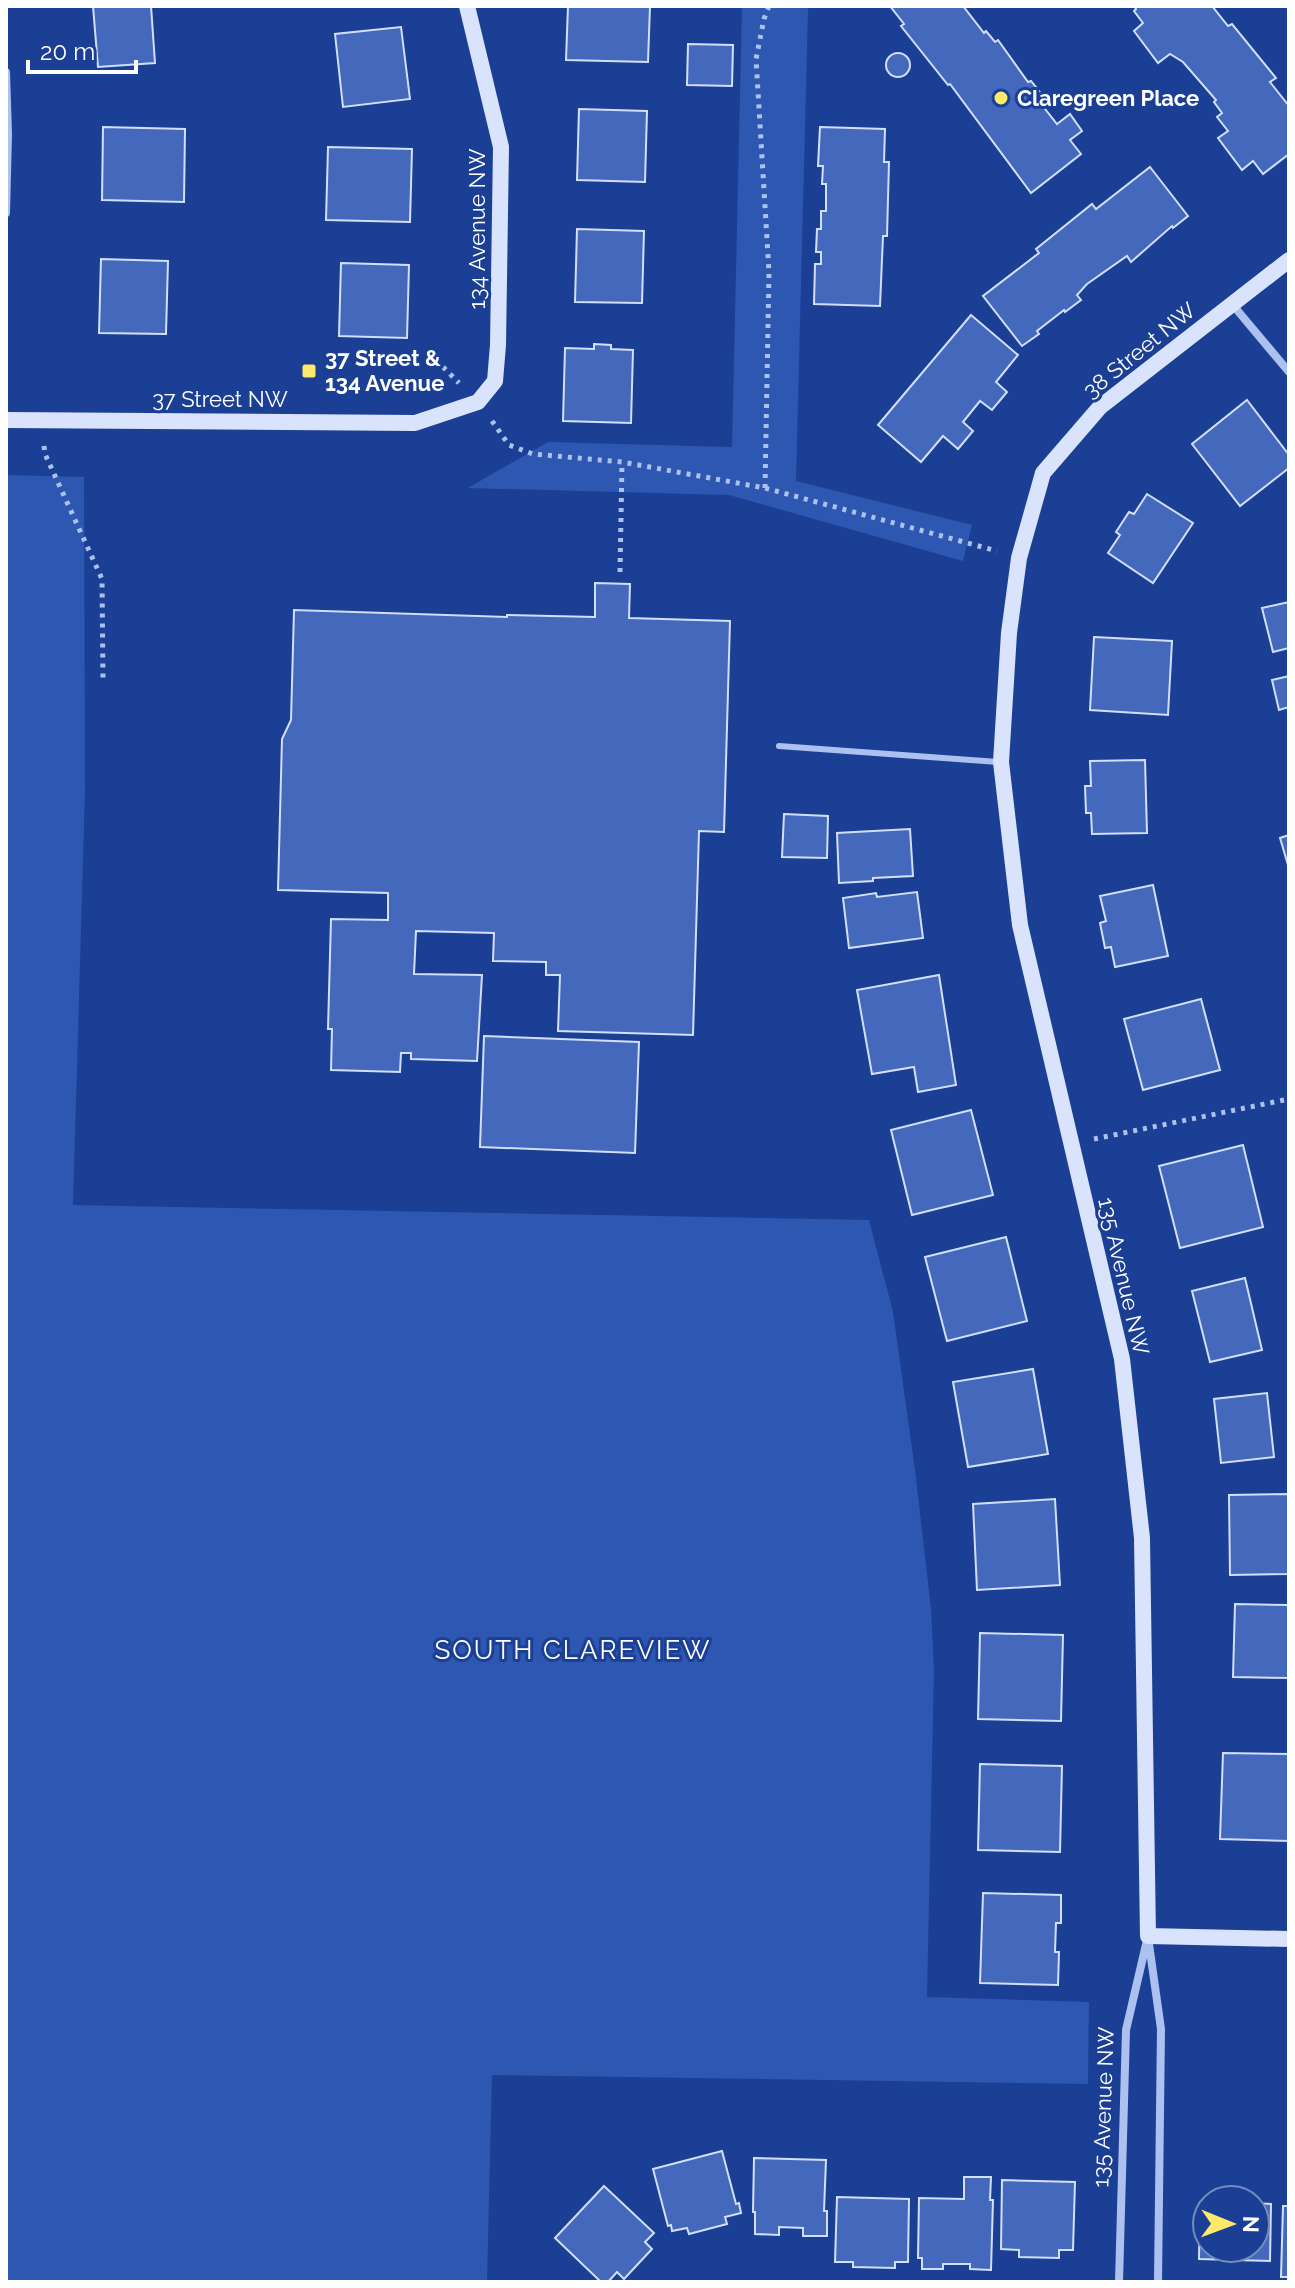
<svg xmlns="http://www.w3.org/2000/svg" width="1295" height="2288" viewBox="0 0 1295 2288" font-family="Raleway,sans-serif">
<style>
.green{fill:#2e57b2}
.building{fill:#4468bb;stroke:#d2dffb;stroke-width:2}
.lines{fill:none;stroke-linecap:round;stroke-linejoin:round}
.path{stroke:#acc1ef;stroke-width:5;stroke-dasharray:4 6;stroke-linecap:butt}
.lane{stroke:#acc1ef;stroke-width:6}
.street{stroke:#acc1ef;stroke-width:8}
.secondary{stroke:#d9e3fb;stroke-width:16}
.poi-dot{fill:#ffe96a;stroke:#1b3f94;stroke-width:3}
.labels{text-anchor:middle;stroke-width:6;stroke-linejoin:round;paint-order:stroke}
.poi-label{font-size:22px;font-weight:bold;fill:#fff;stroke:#1b3f94;text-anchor:start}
.street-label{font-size:22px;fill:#fff;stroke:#1b3f94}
.quarter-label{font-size:26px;letter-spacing:2px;fill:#fff;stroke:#1b3f94}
</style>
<rect width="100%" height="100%" fill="#1b3f94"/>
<!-- green -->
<g class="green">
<polygon points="742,6 812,6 808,9 796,481 972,525 963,561 729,495 468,488 548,442 732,447"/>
<polygon points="6,475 84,477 85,791 73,1205 869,1220 893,1312 915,1470 931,1609 934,1669 927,1997 1089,2002 1088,2084 492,2075 487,2282 6,2282"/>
</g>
<!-- building -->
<g class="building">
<polygon points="93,6 151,6 155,63 98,67"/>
<polygon points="568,6 650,6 648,62 566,60"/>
<polygon points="890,6 963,6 984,33 986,31 995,42 998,40 1028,82 1031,81 1043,96 1038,100 1057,124 1070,114 1082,131 1070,140 1081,154 1031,193 950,84 948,85 901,26 904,24"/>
<polygon points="1134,6 1212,6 1228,26 1232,24 1276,78 1270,82 1289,106 1289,154 1263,174 1253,161 1242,170 1218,138 1228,131 1217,117 1222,113 1214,102 1216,100 1183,62 1170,54 1158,63 1134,31 1143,23 1134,11 1136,9"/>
<polygon points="401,27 410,99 343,107 335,34"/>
<polygon points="688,44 733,45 732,86 687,85"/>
<circle cx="898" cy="65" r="12"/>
<polygon points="579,109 647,111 645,182 577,180"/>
<polygon points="103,127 185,129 184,202 102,200"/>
<polygon points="820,127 885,129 884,162 889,162 887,236 883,236 880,306 814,304 815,264 821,264 821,252 816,252 817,229 821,229 821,211 826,211 826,184 822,184 823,166 818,166"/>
<polygon points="328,147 412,149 410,222 326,220"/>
<polygon points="1150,167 1188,216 1173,228 1172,226 1131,262 1127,256 1087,284 1077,295 1081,300 1065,312 1064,310 1037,331 1039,334 1022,346 983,296 1039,253 1036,249 1092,204 1096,209"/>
<polygon points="577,229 644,231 642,303 575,302"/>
<polygon points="101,259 168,261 166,334 99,333"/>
<polygon points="341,263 409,265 407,338 339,336"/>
<polygon points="971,315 1018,355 996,382 1007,392 992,410 980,401 963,422 973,431 958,449 943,436 921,462 878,425"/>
<polygon points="594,344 611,345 611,349 633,350 631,423 563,421 565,348 594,349"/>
<polygon points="1247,400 1289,455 1289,468 1240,506 1192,444"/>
<polygon points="1147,494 1193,523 1153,583 1108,553 1120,535 1116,532 1129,512 1134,514"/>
<polygon points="595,583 630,584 629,618 730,621 724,832 699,831 693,1035 558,1031 560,975 546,975 546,962 493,961 494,933 416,931 414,974 482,975 477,1061 411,1059 411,1053 401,1053 400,1072 331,1070 332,1029 328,1029 331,919 388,920 388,893 278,890 282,739 291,720 294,610 507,617 507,615 595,617"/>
<polygon points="1289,602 1289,648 1273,652 1262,608"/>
<polygon points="1094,637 1172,641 1168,715 1090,710"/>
<polygon points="1289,676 1289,707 1279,710 1272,680"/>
<polygon points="1145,760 1147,833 1092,834 1091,813 1086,813 1085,786 1091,786 1090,761"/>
<polygon points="784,814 828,816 827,858 782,857"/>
<polygon points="910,829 913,876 873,878 873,881 839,883 837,833"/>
<polygon points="1289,835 1289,865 1288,865 1280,838"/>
<polygon points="1153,885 1168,956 1115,967 1111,947 1105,948 1100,923 1106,921 1100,896"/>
<polygon points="917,892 923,938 849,948 843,898 876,893 877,897"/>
<polygon points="939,975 956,1085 918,1092 914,1067 872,1074 857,990"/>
<polygon points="1201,999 1220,1070 1143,1090 1124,1019"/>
<polygon points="484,1036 639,1042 635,1153 480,1147"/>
<polygon points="971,1110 993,1195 912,1215 891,1130"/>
<polygon points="1243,1145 1263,1227 1180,1248 1159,1166"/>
<polygon points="1006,1237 1027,1321 947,1341 925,1257"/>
<polygon points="1245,1278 1262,1350 1210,1362 1192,1291"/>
<polygon points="1033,1369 1048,1454 968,1467 953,1382"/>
<polygon points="1267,1393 1274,1457 1221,1463 1214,1399"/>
<polygon points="1289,1494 1289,1574 1230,1575 1229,1495"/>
<polygon points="1055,1499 1060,1585 977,1590 973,1504"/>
<polygon points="1235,1604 1289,1605 1289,1678 1233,1677"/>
<polygon points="980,1633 1063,1635 1061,1721 978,1719"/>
<polygon points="1223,1753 1289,1754 1289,1841 1220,1839"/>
<polygon points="980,1764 1062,1766 1060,1852 978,1850"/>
<polygon points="983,1893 1061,1895 1061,1923 1056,1923 1055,1952 1059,1952 1058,1985 980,1983"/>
<polygon points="722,2151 736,2204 739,2203 741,2213 725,2217 727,2224 689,2234 687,2228 672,2231 671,2225 668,2226 653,2169"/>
<polygon points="754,2158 826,2160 824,2211 827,2211 827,2236 803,2236 803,2228 779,2227 779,2235 755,2234 755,2212 753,2212"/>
<polygon points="964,2177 991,2177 990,2200 993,2200 991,2270 970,2269 970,2264 943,2264 943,2269 922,2269 922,2258 918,2258 919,2198 964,2199"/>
<polygon points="1002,2180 1075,2182 1073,2250 1059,2250 1059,2258 1019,2257 1019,2250 1001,2249"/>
<polygon points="604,2186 654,2233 645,2242 652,2249 624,2279 617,2272 608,2282 601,2282 555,2238"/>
<polygon points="837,2197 909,2199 908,2262 895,2262 895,2268 853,2267 853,2262 835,2262"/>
<polygon points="1200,2202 1207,2202 1207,2248 1255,2248 1255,2203 1271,2204 1270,2261 1199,2259"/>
<polygon points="1283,2206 1289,2206 1289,2277 1281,2277"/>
</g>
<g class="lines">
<!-- path -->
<g class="path">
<polyline points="443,367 459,383"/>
<polyline points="492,421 509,445 533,454 622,462 765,488 997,551"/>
<polyline points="44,446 45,454 102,579 103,680"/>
<polyline points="765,488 769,272 756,59 764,19 769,6"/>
<polyline points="620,572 622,462"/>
<polyline points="1094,1139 1289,1099"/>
</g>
<!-- lane -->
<polyline class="lane" points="779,746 998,762"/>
<!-- street -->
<g class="street">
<polyline points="6,72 8,134 6,213"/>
<polyline points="1232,304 1289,372"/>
<polyline points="1149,1944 1161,2029 1158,2282"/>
<polyline points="1119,2282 1126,2030 1148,1936"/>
</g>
<!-- secondary -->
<g class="secondary">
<polyline points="1289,260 1100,407 1043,473 1019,558 1009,633 1001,762 1020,925 1122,1359 1142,1538 1148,1936 1289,1939"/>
<polyline points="6,420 415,423 478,402 495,381 498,345 501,147 467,6"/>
</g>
</g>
<!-- markers -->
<g class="poi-dot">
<circle cx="1001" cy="98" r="8"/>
<rect x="301" y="363" width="16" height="16" rx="4"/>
</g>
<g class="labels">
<!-- poi labels -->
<g class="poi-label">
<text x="1017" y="106">Claregreen Place</text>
<text x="325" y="366">37 Street &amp;<tspan x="325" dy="25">134 Avenue</tspan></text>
</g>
<!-- street labels -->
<g class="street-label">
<text transform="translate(477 229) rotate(-90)" y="8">134 Avenue NW</text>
<text transform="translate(1139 350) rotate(-39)" y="8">38 Street NW</text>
<text x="220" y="407">37 Street NW</text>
<text transform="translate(1124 1276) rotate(77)" y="8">135 Avenue NW</text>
<text transform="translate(1103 2107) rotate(-88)" y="8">135 Avenue NW</text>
</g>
<!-- quarter labels -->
<g class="quarter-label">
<text x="573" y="1659">SOUTH CLAREVIEW</text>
</g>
</g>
<!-- border -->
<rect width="1295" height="2288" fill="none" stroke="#ffffff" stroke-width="16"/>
<!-- north arrow -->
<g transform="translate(1231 2224) rotate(91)"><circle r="38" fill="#1b3f94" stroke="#768cbf" stroke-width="2"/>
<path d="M0-6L14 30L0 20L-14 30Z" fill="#ffe96a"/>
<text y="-12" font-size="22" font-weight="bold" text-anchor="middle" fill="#ffffff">N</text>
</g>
<!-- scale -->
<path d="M28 60v12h108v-12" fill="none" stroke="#ffffff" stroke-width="4"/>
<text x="40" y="60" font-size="24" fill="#ffffff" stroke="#1b3f94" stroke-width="6" paint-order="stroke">20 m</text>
</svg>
